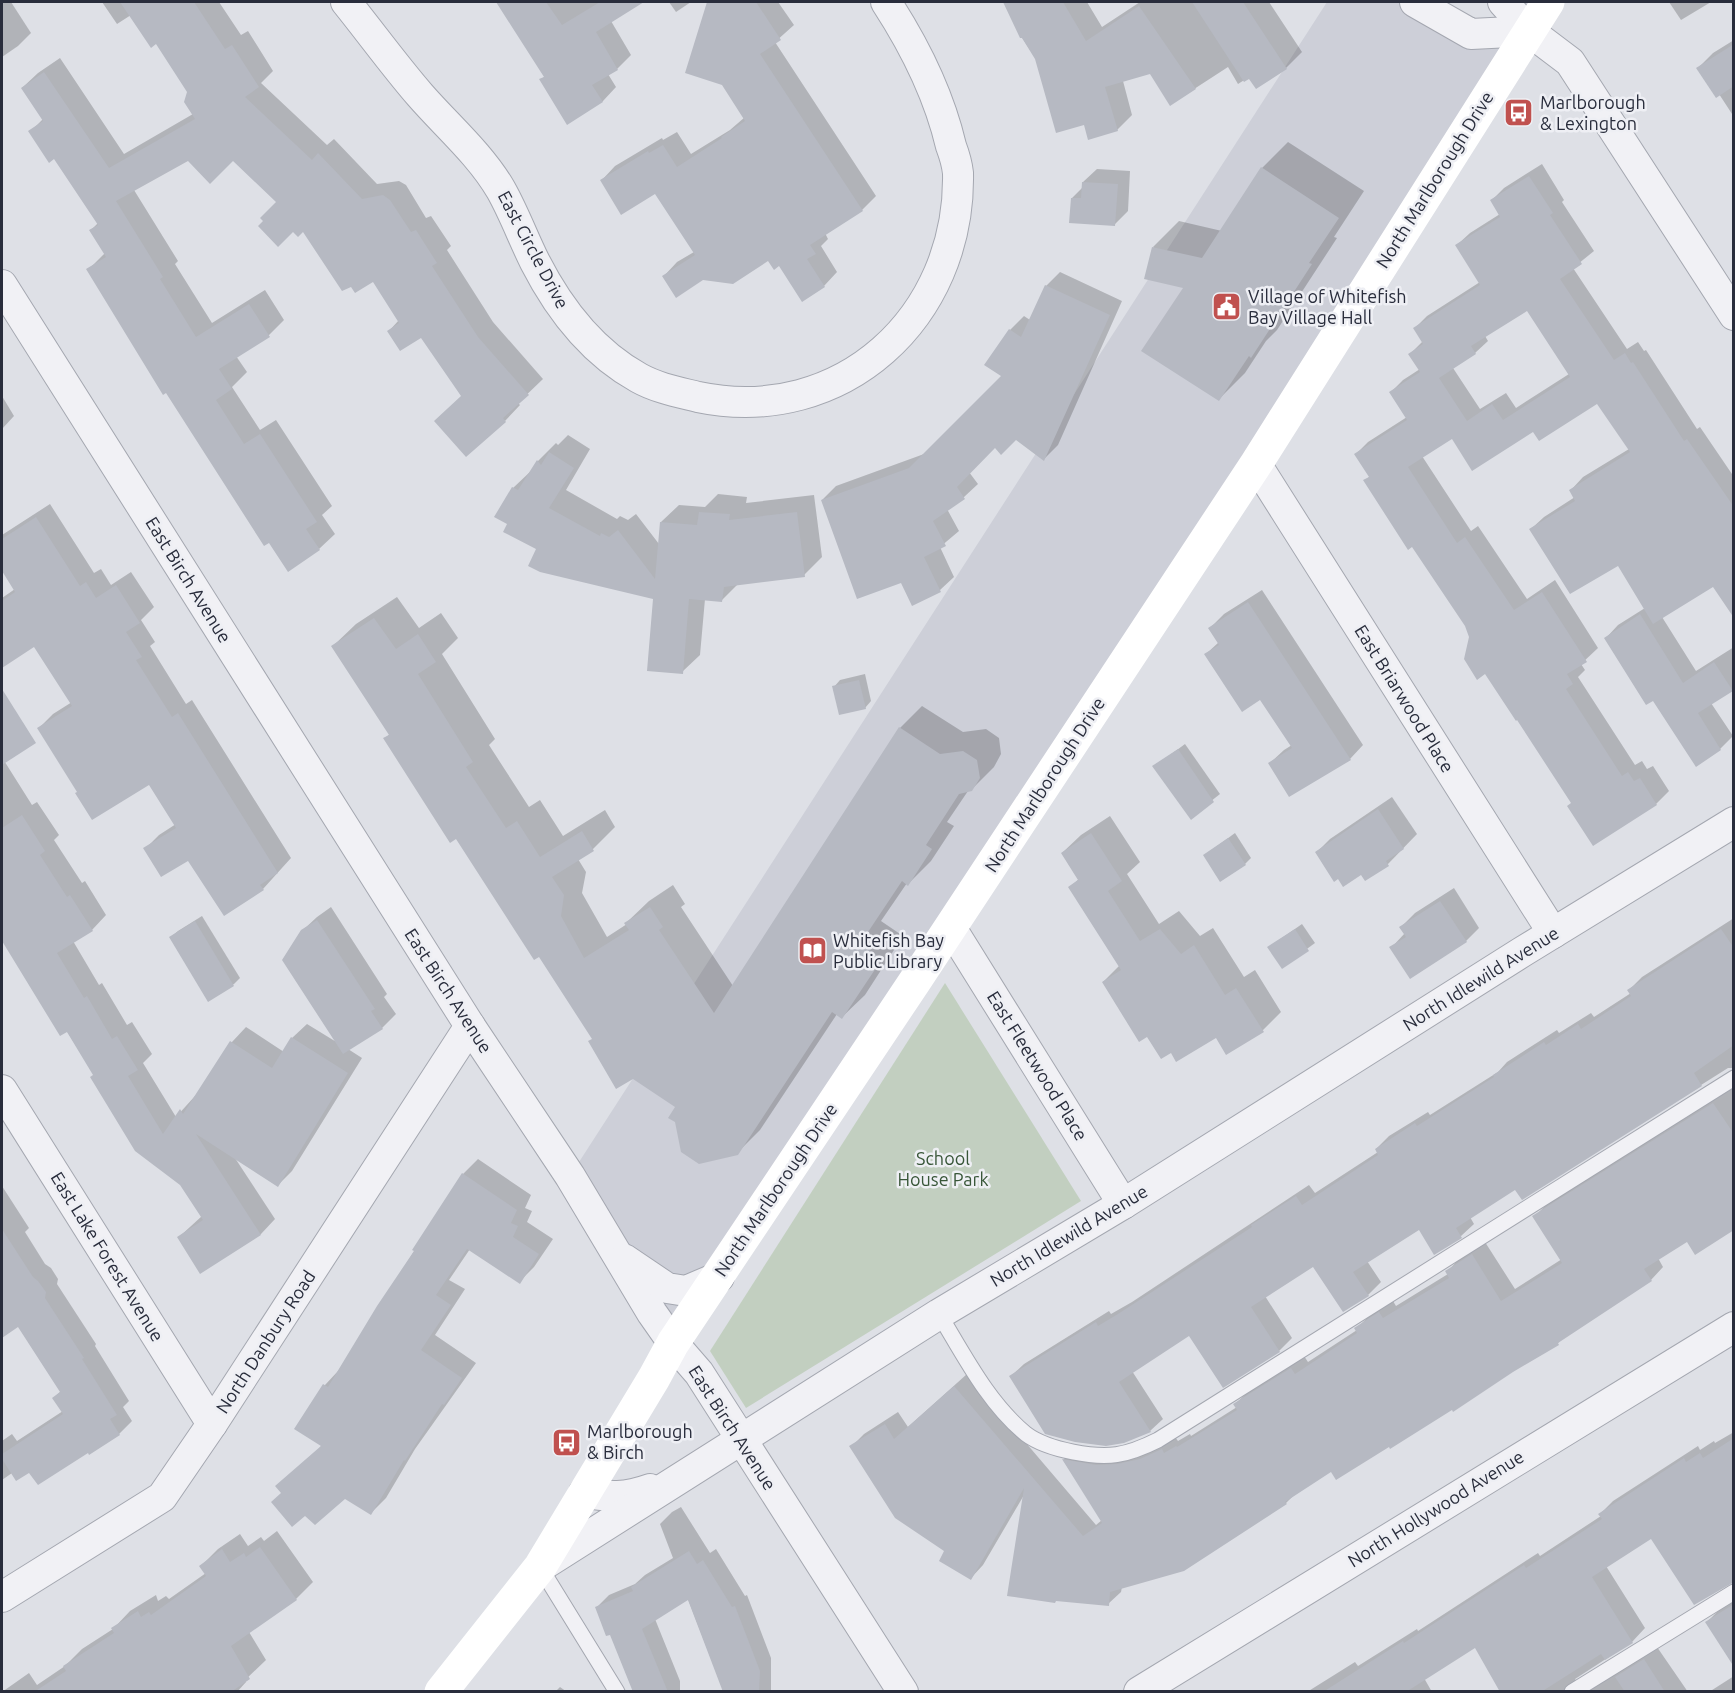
<svg xmlns="http://www.w3.org/2000/svg" width="1735" height="1693" viewBox="0 0 1735 1693" font-family="Ubuntu,sans-serif">
<style>
.built{fill:#cdcfd8}
.green{fill:#c2cfc0}
.shadow{fill:#0003;fill-rule:evenodd}
.building{fill:#b6b9c2;fill-rule:evenodd}
.lines{fill:none;stroke-linecap:round;stroke-linejoin:round}
.lane-casing{stroke:#a4a7b0;stroke-width:17}
.street-casing{stroke:#a4a7b0;stroke-width:32}
.lane{stroke:#f1f1f5;stroke-width:15}
.street{stroke:#f1f1f5;stroke-width:30}
.secondary{stroke:#fff;stroke-width:33}
.labels{text-anchor:middle;stroke-width:5;stroke-linejoin:round;paint-order:stroke}
.poi-label{font-size:18px;fill:#292d3c;stroke:#eeeff4;text-anchor:start}
.street-label{font-size:18px;fill:#292d3c;stroke:#eeeff4}
.park-label{font-size:18px;fill:#385638;stroke:#eeeff4}
</style>
<rect width="100%" height="100%" fill="#dee0e6"/>
<!-- built -->
<polygon class="built" points="1327,2 1415,2 1471,34 1528,31 1503,2 1548,2 673,1343 570,1176"/>
<!-- green -->
<polygon class="green" points="945,983 1081,1201 746,1408 710,1351"/>
<!-- shadow -->
<g class="shadow">
<polygon points="2,2 11,2 31,33 18,46 2,57"/>
<polygon points="102,2 219,2 241,35 248,31 273,71 261,83 327,145 334,139 377,184 399,181 406,185 426,218 431,216 451,246 447,250 493,322 543,379 518,403 520,405 505,421 462,396 421,336 389,331 399,320 373,280 304,229 278,201 233,159 189,159 134,190 178,261 175,264 212,323 265,290 284,320 269,335 236,356 247,372 232,387 260,430 276,420 332,506 322,515 335,534 319,549 88,270 105,253 91,230 98,223 54,157 30,132 43,119 22,88 38,73 60,58 124,154 193,114 189,91 157,42 131,15 117,24"/>
<polygon points="498,2 642,2 611,21 631,55 617,69 608,74 616,87 603,101 567,123 541,80 545,76"/>
<polygon points="669,2 691,2 676,12"/>
<polygon points="708,2 778,2 794,25 775,42 876,196 862,210 825,233 828,239 821,246 837,272 824,286 769,259 664,276 677,262 694,252 656,192 602,180 615,166 662,138 663,140 677,132 691,154 730,130 745,117 723,83 687,72"/>
<polygon points="1004,2 1087,2 1102,27 1140,2 1269,2 1302,52 1286,68 1256,87 1249,77 1238,84 1228,67 1171,104 1150,73 1123,81 1132,115 1117,130 1085,123 1036,59 1021,36"/>
<polygon points="1669,2 1711,2 1681,20"/>
<polygon points="1734,40 1734,117 1719,94 1698,68 1713,53"/>
<polygon points="1288,142 1364,191 1334,237 1337,238 1277,330 1266,341 1245,373 1219,399 1185,287 1153,247 1179,221 1222,231 1262,168"/>
<path d="M1542,164L1564,200L1562,202L1594,251L1573,268L1627,349L1638,342L1644,351L1646,350L1697,429L1700,427L1734,477V616L1713,585L1662,617L1696,671L1734,647V688L1711,703L1733,736L1720,749L1696,764L1653,699L1606,638L1618,625L1645,608L1618,564L1531,529L1544,517L1575,497L1571,490L1583,477L1629,449L1597,402L1534,430L1453,437L1422,456L1471,531L1478,526L1527,599L1555,580L1598,648L1581,664L1585,670L1578,677L1635,765L1642,761L1647,769L1653,766L1669,791L1656,804L1572,802L1470,637L1467,626L1412,545L1365,481L1370,476L1356,454L1368,442L1407,417L1391,392L1403,380L1420,369L1410,354L1423,341L1415,328L1427,316L1480,282L1457,245L1470,233L1500,214L1492,200L1504,188ZM1527,309L1569,374L1516,408L1506,393L1480,409L1453,368L1475,353L1488,341L1485,336Z"/>
<polygon points="1097,169 1130,171 1128,211 1114,225 1072,198 1083,187 1083,182"/>
<polygon points="1060,272 1122,301 1058,445 1044,459 1016,438 995,446 969,472 978,484 964,497 947,509 959,531 940,547 954,577 940,590 913,604 902,581 822,500 836,486 924,454 1003,376 986,365 1010,330 1024,316 1030,320 1046,286"/>
<polygon points="2,396 14,416 2,429"/>
<polygon points="568,435 590,449 566,490 617,519 620,516 628,520 636,514 659,544 661,522 679,505 705,507 718,494 747,497 746,503 814,495 822,557 804,575 738,584 722,600 705,599 700,655 682,672 655,597 538,548 509,524 496,516 513,488 532,470 538,461 556,443 558,445"/>
<polygon points="50,504 94,573 101,569 111,585 131,572 154,607 141,620 155,642 150,646 186,704 192,700 291,858 263,889 188,859 145,849 159,835 176,824 150,783 78,791 39,728 53,714 72,702 34,645 2,667 2,598 15,589 2,568 2,535"/>
<polygon points="1262,590 1363,745 1350,759 1270,763 1284,750 1292,745 1260,698 1206,654 1219,642 1210,628 1224,614"/>
<polygon points="397,597 419,628 441,613 458,638 442,654 495,739 489,745 529,807 540,800 563,836 605,810 615,827 593,849 578,859 586,872 582,893 607,937 627,924 626,923 649,901 673,885 685,904 681,907 733,986 900,728 922,706 963,732 986,729 999,738 1001,754 994,767 971,790 968,791 947,822 954,826 931,861 908,884 907,883 881,921 903,936 865,995 842,1017 837,1014 760,1130 737,1153 593,1038 539,955 385,738 390,734 333,646 356,624"/>
<polygon points="865,674 871,701 865,708 834,687 840,680"/>
<polygon points="2,744 8,754 3,759 32,805 37,802 59,835 54,840 82,883 85,881 106,915 92,930 73,941 99,985 102,983 127,1025 132,1022 152,1054 143,1063 176,1117 195,1096 196,1097 232,1042 246,1027 284,1052 292,1038 307,1024 338,1043 302,931 317,917 331,907 387,994 384,997 396,1014 382,1028 348,1049 362,1058 292,1171 278,1185 235,1158 275,1219 261,1234 201,1272 179,1237 202,1216 181,1184 95,1075 2,930"/>
<polygon points="1185,744 1220,794 1191,817 1154,767"/>
<polygon points="1392,797 1417,834 1388,864 1362,873 1317,852 1330,839"/>
<polygon points="1110,816 1140,862 1127,874 1159,924 1179,911 1200,936 1213,928 1244,977 1255,970 1281,1012 1263,1030 1216,1035 1171,1051 1147,1035 1103,982 1120,965 1070,887 1079,879 1062,853 1081,835"/>
<polygon points="1235,833 1251,858 1245,864 1205,855"/>
<polygon points="1454,888 1479,928 1466,941 1391,948 1405,933 1401,927 1415,913"/>
<polygon points="202,916 240,978 234,984 208,1000 171,937 178,931"/>
<polygon points="1734,918 1734,1068 1728,1068 1522,1198 1516,1188 1470,1217 1474,1224 1461,1236 1419,1228 1367,1261 1381,1282 1368,1295 1313,1265 1265,1296 1292,1338 1279,1351 1223,1386 1189,1334 1132,1371 1163,1419 1150,1431 1011,1376 1024,1364 1109,1311 1111,1314 1132,1302 1309,1185 1315,1193 1378,1152 1376,1149 1389,1136 1428,1112 1430,1115 1498,1072 1507,1062 1557,1030 1559,1033 1591,1013 1594,1017 1631,993 1629,990 1642,977"/>
<polygon points="1302,924 1315,943 1282,967 1269,947"/>
<polygon points="1734,1087 1734,1228 1687,1240 1658,1258 1663,1267 1651,1280 1566,1335 1558,1343 1389,1445 1331,1470 1296,1493 1286,1503 1122,1587 1121,1592 1108,1604 1024,1495 983,1565 971,1578 851,1447 864,1434 898,1412 908,1427 967,1374 1096,1525 1102,1520 1063,1460 1076,1447 1109,1453 1175,1437 1178,1441 1190,1434 1191,1436 1237,1407 1235,1404 1248,1392 1304,1356 1308,1362 1357,1330 1356,1329 1369,1316 1393,1301 1396,1306 1448,1274 1447,1272 1459,1259 1485,1242 1515,1289 1562,1259 1534,1217 1547,1204"/>
<polygon points="478,1159 531,1195 525,1208 532,1211 527,1222 553,1239 534,1267 519,1282 470,1249 449,1280 465,1289 435,1335 476,1363 415,1449 386,1498 371,1513 345,1497 283,1492 322,1445 296,1428 325,1385 339,1370 463,1174"/>
<polygon points="2,1186 29,1228 25,1232 45,1264 51,1268 58,1279 57,1284 96,1344 95,1346 129,1401 123,1407 132,1421 119,1434 90,1453 88,1451 30,1470 12,1473 2,1480 2,1441 12,1434 17,1441 63,1411 54,1398 61,1391 19,1325 2,1336"/>
<polygon points="1734,1432 1734,1569 1651,1537 1606,1566 1645,1628 1632,1642 1575,1679 1581,1688 1657,1647 1688,1692 1502,1692 1475,1646 1424,1678 1432,1692 1307,1692 1355,1662 1358,1666 1417,1629 1418,1631 1538,1553 1540,1556 1601,1516 1600,1514 1613,1501 1698,1446 1700,1450 1714,1441 1715,1443"/>
<polygon points="681,1507 710,1553 716,1549 745,1596 747,1595 771,1658 771,1692 724,1692 684,1589 655,1619 680,1681 680,1692 634,1692 611,1633 597,1607 609,1595 635,1584 645,1575 673,1558 660,1524 672,1512"/>
<polygon points="277,1531 313,1582 296,1599 249,1632 266,1660 245,1680 246,1682 237,1692 2,1692 29,1673 37,1685 65,1666 82,1649 113,1629 130,1611 156,1595 158,1601 166,1596 169,1599 206,1573 201,1566 218,1549 240,1534 248,1546 261,1537 264,1541"/>
<polygon points="1734,1600 1734,1665 1707,1622 1720,1609"/>
<polygon points="1734,1676 1734,1692 1709,1692"/>
<polygon points="560,1687 567,1692 555,1692"/>
</g>
<!-- building -->
<g class="building">
<polygon points="120,2 194,2 225,49 232,45 259,87 245,97 312,160 318,153 362,199 383,195 390,200 411,232 416,230 437,263 432,266 478,337 529,395 503,418 506,422 466,457 434,421 461,396 421,338 400,351 387,331 399,323 373,282 355,293 351,287 342,291 303,232 298,237 293,232 278,247 258,226 263,221 260,218 276,202 233,161 210,184 188,161 116,201 163,277 160,279 196,337 249,304 270,337 219,369 232,389 216,400 244,444 260,434 317,522 306,529 320,550 288,572 269,543 264,546 166,393 163,395 86,269 106,257 89,230 98,225 54,159 49,163 28,131 43,121 21,88 44,72 109,168 195,119 184,102 187,92 156,44 151,48"/>
<polygon points="496,2 546,2 562,25 600,2 644,2 596,32 618,70 592,85 603,102 567,125 539,79 544,77"/>
<polygon points="707,2 756,2 781,40 760,54 863,211 810,245 816,254 807,259 825,287 802,302 779,266 774,270 768,261 733,284 703,280 676,298 662,276 695,255 655,194 621,215 600,180 648,151 649,153 663,145 677,167 722,138 721,137 745,121 722,85 685,73"/>
<polygon points="1003,2 1063,2 1086,41 1139,6 1196,89 1170,106 1150,74 1105,87 1118,131 1088,140 1084,125 1056,133 1035,59 1022,38 1020,38"/>
<polygon points="1192,2 1243,2 1287,69 1256,89 1249,79 1244,82"/>
<polygon points="1734,44 1734,86 1716,98 1696,68"/>
<polygon points="1261,167 1339,218 1309,263 1312,264 1251,358 1249,356 1219,401 1141,351 1183,288 1144,279 1152,247 1202,258"/>
<path d="M1529,176L1553,213L1550,215L1582,264L1560,279L1614,360L1625,353L1631,363L1633,362L1684,441L1687,439L1734,507V618L1713,587L1653,624L1618,566L1570,594L1529,529L1575,501L1569,490L1630,452L1597,404L1539,441L1533,432L1472,471L1452,439L1408,467L1457,543L1465,537L1514,610L1542,592L1587,662L1567,674L1573,684L1566,689L1622,776L1628,772L1634,781L1640,778L1657,805L1593,846L1567,806L1571,803L1517,720L1516,721L1485,674L1477,680L1464,659L1469,637L1465,626L1412,547L1408,550L1363,480L1369,477L1354,454L1407,420L1389,392L1420,372L1408,354L1423,344L1413,328L1480,285L1455,245L1500,217L1490,200ZM1527,311L1570,377L1503,420L1492,404L1467,421L1439,378L1476,354L1471,346Z"/>
<polygon points="1082,182 1118,184 1115,226 1069,223 1071,198 1081,198"/>
<polygon points="1045,285 1110,315 1044,461 1016,440 1001,455 995,448 957,487 965,499 933,521 946,546 924,557 941,592 912,606 901,583 857,599 821,500 909,468 1001,376 984,365 1009,329 1021,337"/>
<polygon points="549,452 574,468 549,508 600,536 601,533 609,537 618,530 655,579 660,522 697,525 699,512 730,514 729,520 797,512 805,577 724,587 722,602 689,599 683,674 647,671 653,599 540,572 528,566 536,549 503,532 507,524 494,517 512,487 518,490 537,460 541,465"/>
<polygon points="36,517 80,586 86,582 96,598 116,585 140,623 126,632 142,657 136,660 172,717 178,713 278,873 260,885 264,890 224,916 188,861 161,877 143,848 176,828 149,785 92,820 75,793 77,792 37,728 72,706 34,647 2,668 2,601 15,592 2,571 2,539"/>
<polygon points="1248,602 1351,760 1289,797 1268,763 1292,748 1260,700 1242,712 1204,654 1219,645 1208,628"/>
<polygon points="1640,614 1683,683 1714,662 1733,691 1698,713 1721,750 1696,767 1653,701 1646,705 1604,638"/>
<polygon points="374,618 396,649 418,634 436,662 418,674 473,762 466,767 506,828 517,821 540,857 582,831 594,851 552,877 564,895 561,916 584,958 629,930 624,923 650,907 663,927 659,930 714,1013 899,727 940,754 963,751 977,760 980,778 972,791 959,794 926,845 932,849 908,886 902,881 860,944 882,959 842,1019 832,1012 738,1155 699,1164 681,1152 675,1122 668,1118 675,1107 633,1079 616,1089 588,1041 592,1039 539,957 534,960 456,839 450,843 383,738 389,735 331,646"/>
<polygon points="859,680 866,709 839,715 832,686"/>
<polygon points="2,689 36,743 2,765"/>
<polygon points="1178,749 1214,802 1191,820 1152,766"/>
<polygon points="1378,809 1404,849 1386,861 1389,866 1365,881 1361,875 1343,887 1338,879 1334,882 1315,852"/>
<polygon points="22,815 45,851 40,855 67,897 70,895 93,931 57,953 84,998 87,996 112,1039 117,1036 138,1070 128,1076 163,1134 180,1109 183,1114 230,1041 272,1068 291,1037 348,1073 278,1187 196,1134 261,1235 200,1274 177,1237 203,1220 180,1185 135,1151 90,1077 93,1075 67,1032 60,1036 2,941 2,828"/>
<polygon points="1091,833 1122,881 1108,891 1140,941 1160,929 1181,954 1194,945 1225,995 1236,988 1264,1032 1226,1055 1216,1038 1176,1062 1171,1053 1161,1059 1147,1037 1139,1042 1102,982 1121,970 1068,887 1078,880 1061,853"/>
<polygon points="1228,838 1246,865 1220,882 1203,855"/>
<polygon points="1440,901 1467,942 1410,979 1389,947 1406,937 1399,927"/>
<polygon points="317,920 375,1009 371,1011 383,1029 343,1054 282,960 301,930"/>
<polygon points="195,921 234,986 208,1002 169,937"/>
<polygon points="1295,929 1309,951 1282,969 1267,947"/>
<polygon points="1721,929 1734,948 1734,1045 1694,1073 1702,1086 1522,1200 1515,1190 1456,1228 1462,1238 1434,1255 1419,1230 1353,1272 1369,1296 1343,1312 1313,1267 1251,1307 1280,1352 1223,1388 1189,1336 1119,1382 1151,1432 1124,1443 1106,1446 1075,1442 1045,1434 1009,1376 1096,1322 1098,1326 1118,1314 1252,1227 1251,1225 1296,1196 1302,1205 1378,1155 1375,1149 1415,1123 1417,1126 1494,1077 1493,1075 1544,1042 1546,1045 1578,1024 1581,1029 1631,996 1627,990"/>
<polygon points="1713,1103 1734,1134 1734,1230 1695,1255 1687,1242 1644,1269 1652,1281 1558,1343 1559,1345 1513,1372 1453,1412 1452,1410 1390,1449 1389,1447 1336,1480 1331,1472 1285,1502 1287,1504 1184,1571 1110,1592 1109,1606 1056,1601 1055,1603 1007,1596 1024,1488 971,1580 939,1561 944,1551 895,1518 849,1446 885,1424 894,1439 954,1386 1083,1536 1102,1523 1062,1459 1096,1465 1117,1464 1140,1459 1162,1449 1164,1453 1176,1446 1177,1447 1237,1410 1233,1404 1291,1368 1295,1374 1357,1333 1354,1328 1379,1312 1383,1318 1449,1278 1445,1271 1472,1254 1501,1301 1562,1263 1532,1216"/>
<polygon points="462,1173 517,1210 511,1223 518,1226 513,1237 539,1254 520,1284 467,1249 436,1295 451,1305 421,1350 462,1378 444,1405 442,1404 405,1461 404,1460 371,1515 345,1499 315,1525 305,1516 292,1527 271,1502 281,1493 275,1486 321,1446 294,1429 323,1384 328,1387 377,1306 414,1251 412,1250"/>
<polygon points="2,1229 33,1277 38,1281 46,1292 45,1298 84,1358 82,1359 117,1415 110,1419 120,1435 89,1455 88,1453 38,1485 29,1473 16,1481 2,1459 2,1454 63,1414 52,1398 60,1392 18,1327 2,1338"/>
<polygon points="1734,1438 1734,1582 1694,1605 1651,1539 1592,1577 1633,1643 1605,1660 1601,1654 1541,1692 1500,1692 1475,1648 1406,1692 1323,1692 1403,1641 1404,1643 1524,1565 1526,1568 1602,1519 1598,1514 1684,1458 1686,1462 1700,1453 1703,1458"/>
<polygon points="260,1547 297,1600 231,1646 250,1679 231,1692 34,1692 66,1671 63,1666 114,1633 111,1628 138,1611 141,1617 149,1612 151,1615 206,1576 199,1566 222,1549 230,1562 244,1553 246,1557"/>
<polygon points="689,1551 697,1564 703,1560 732,1607 735,1606 760,1671 759,1692 723,1692 688,1600 642,1629 668,1692 633,1692 610,1635 606,1636 595,1607 633,1591 631,1587"/>
<polygon points="1734,1604 1734,1667 1705,1622"/>
<polygon points="1644,1659 1665,1692 1625,1692 1615,1677"/>
</g>
<g class="lines">
<defs>
<g id="lane">
<path d="M939,1314C964,1355 988,1403 1026,1434C1038,1443 1058,1449 1073,1452C1108,1459 1126,1456 1158,1440L1734,1078"/>
<polyline points="540,1567 617,1692"/>
<polyline points="1572,1692 1734,1592"/>
</g>
<g id="street">
<path d="M346,2C371,33 394,65 420,95C447,126 480,154 501,190C514,213 523,238 535,262C559,309 592,352 639,378C657,388 678,392 698,397C842,427 961,317 958,173C957,164 954,154 951,146C939,95 914,45 886,2"/>
<polyline points="1415,2 1471,34 1529,31"/>
<polyline points="1503,2 1529,31 1570,62 1734,315"/>
<polyline points="2,285 470,1026 570,1176 652,1313 673,1343 699,1373 903,1692"/>
<polyline points="1256,464 1553,933"/>
<polyline points="951,928 1123,1204"/>
<polyline points="2,1090 212,1424"/>
<polyline points="624,1259 667,1288 686,1291 719,1277"/>
<path d="M584,1493C610,1497 625,1498 650,1489"/>
<polyline points="540,1567 939,1314 1123,1204 1522,952 1734,822"/>
<polyline points="2,1597 162,1497 212,1424 470,1026"/>
<polyline points="1139,1692 1734,1327"/>
</g>
</defs>
<!-- lane casing -->
<use href="#lane" class="lane-casing"/>
<!-- street casing -->
<use href="#street" class="street-casing"/>
<!-- lane -->
<use href="#lane" class="lane"/>
<!-- street -->
<use href="#street" class="street"/>
<!-- secondary -->
<polyline class="secondary" points="441,1692 540,1567 654,1378 673,1343 915,981 1256,464 1548,2"/>
</g>
<!-- icons -->
<defs>
<symbol id="bus-square" viewBox="-11 -11 22 22"><rect x="-9" y="-9" width="18" height="18" rx="4" fill="#c0514f" stroke="#eeeff4"/><path d="M-5-6H5V4H4V6H2V4H-2V6H-4V4H-5ZM-3.5-4V0h7V-4ZM-3.5 1.2v1.5H-2V1.2ZM2 1.2v1.5H3.5V1.2Z" fill="#fff"/></symbol>
<symbol id="civic-square" viewBox="-11 -11 22 22"><rect x="-9" y="-9" width="18" height="18" rx="4" fill="#c0514f" stroke="#eeeff4"/><path d="M-.6-6.5H3V-4.5H.6V-3L4-1V1h2V6H-6V1h2V-1L-.6-3ZM-1.2 2.5V6h2.4V2.5Z" fill="#fff"/></symbol>
<symbol id="library-square" viewBox="-11 -11 22 22"><rect x="-9" y="-9" width="18" height="18" rx="4" fill="#c0514f" stroke="#eeeff4"/><path d="M-6-4Q-3-5.5-.7-3.5V5Q-3 3-6 4ZM6-4Q3-5.5 .7-3.5V5Q3 3 6 4Z" fill="#fff"/></symbol>
</defs>
<g fill-rule="evenodd">
<use href="#bus-square" x="1502" y="96" width="33" height="33"/>
<use href="#civic-square" x="1210" y="290" width="33" height="33"/>
<use href="#library-square" x="796" y="934" width="33" height="33"/>
<use href="#bus-square" x="550" y="1426" width="33" height="33"/>
</g>
<g class="labels">
<!-- poi labels -->
<g class="poi-label">
<text x="1540" y="109">Marlborough<tspan x="1540" dy="21">&amp; Lexington</tspan></text>
<text x="1248" y="303">Village of Whitefish<tspan x="1248" dy="21">Bay Village Hall</tspan></text>
<text x="833" y="947">Whitefish Bay<tspan x="833" dy="21">Public Library</tspan></text>
<text x="587" y="1438">Marlborough<tspan x="587" dy="21">&amp; Birch</tspan></text>
</g>
<!-- street labels -->
<g class="street-label">
<text transform="translate(1435 180) rotate(-58)" y="6">North Marlborough Drive</text>
<text transform="translate(533 250) rotate(62)" y="6">East Circle Drive</text>
<text transform="translate(188 580) rotate(58)" y="6">East Birch Avenue</text>
<text transform="translate(1404 699) rotate(58)" y="6">East Briarwood Place</text>
<text transform="translate(1045 785) rotate(-57)" y="6">North Marlborough Drive</text>
<text transform="translate(1481 979) rotate(-32)" y="6">North Idlewild Avenue</text>
<text transform="translate(448 991) rotate(57)" y="6">East Birch Avenue</text>
<text transform="translate(1037 1066) rotate(58)" y="6">East Fleetwood Place</text>
<text transform="translate(776 1190) rotate(-56)" y="6">North Marlborough Drive</text>
<text transform="translate(1069 1236) rotate(-31)" y="6">North Idlewild Avenue</text>
<text transform="translate(107 1257) rotate(58)" y="6">East Lake Forest Avenue</text>
<text transform="translate(266 1342) rotate(-57)" y="6">North Danbury Road</text>
<text transform="translate(732 1428) rotate(57)" y="6">East Birch Avenue</text>
<text transform="translate(1436 1509) rotate(-32)" y="6">North Hollywood Avenue</text>
</g>
<!-- park labels -->
<g class="park-label">
<text x="943" y="1165">School<tspan x="943" dy="21">House Park</tspan></text>
</g>
</g>
<!-- border -->
<rect width="1735" height="1693" fill="none" stroke="#292d3c" stroke-width="6"/>
</svg>
